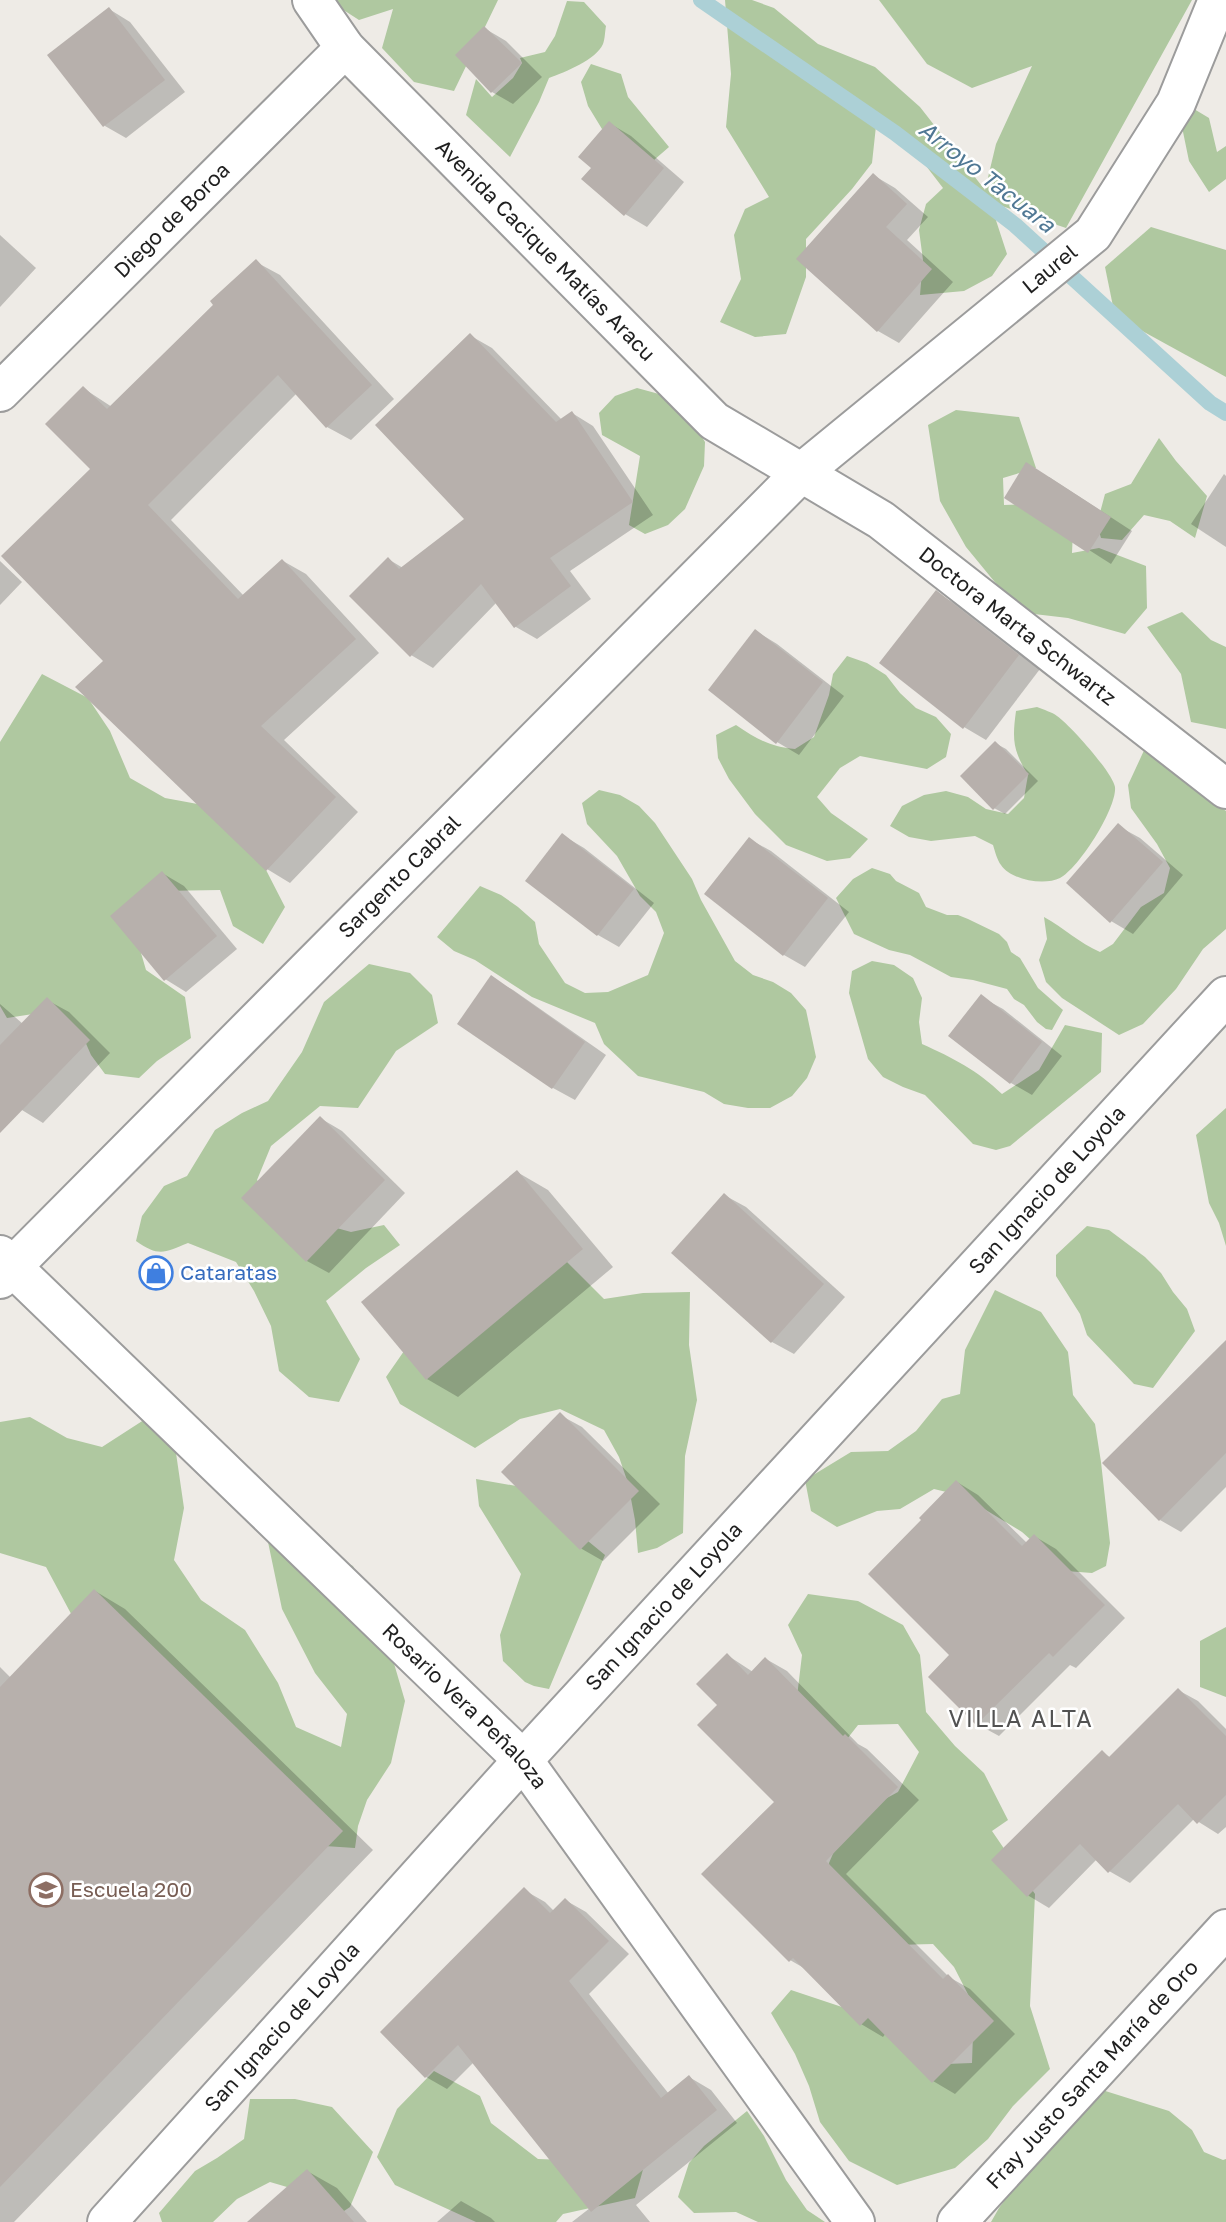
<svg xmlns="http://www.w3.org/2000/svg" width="1226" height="2222" viewBox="0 0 1226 2222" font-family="'Golos Text',sans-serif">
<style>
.forest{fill:#afc8a0}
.shadow{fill:#0003}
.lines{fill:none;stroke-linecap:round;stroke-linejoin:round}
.stream{stroke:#acd0d6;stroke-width:16}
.building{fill:#b7b0ac}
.street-casing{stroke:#9c9c9c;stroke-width:42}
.street{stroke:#fff;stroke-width:38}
.labels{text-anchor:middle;stroke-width:5;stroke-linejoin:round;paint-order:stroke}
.street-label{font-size:21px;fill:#1f1f1f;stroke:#fff}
.shop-label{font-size:21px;fill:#366cbe;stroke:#fff;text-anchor:start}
.education-label{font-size:21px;fill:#785e54;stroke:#fff;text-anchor:start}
.water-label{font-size:23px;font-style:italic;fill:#507894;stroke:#fff}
.neighbourhood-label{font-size:23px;letter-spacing:2px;fill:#525252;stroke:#fff}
</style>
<rect width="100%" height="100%" fill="#eeebe6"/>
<!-- forest -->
<g class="forest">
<polygon points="328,0 498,0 454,91 414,82 382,48 393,9 359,20"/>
<polygon points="725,0 752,0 774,8 818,44 875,67 920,107 985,190 996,144 1032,66 972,88 927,64 879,0 1192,0 1066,228 990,202 1007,254 992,276 964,291 920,295 923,260 919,230 926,204 943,188 920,158 876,126 872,163 852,189 806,239 806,277 786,334 755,337 720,322 741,279 734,235 745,209 769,197 726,127 731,74"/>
<path d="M567,1L584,2L606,26C605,31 605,39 603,44C596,60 565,72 549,78L539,102L510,157L466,115L476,79L492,97L513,78L522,63L520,58L545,52L555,36Z"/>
<polygon points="591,64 621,74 628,97 669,147 654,160 602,129 588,106 581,82"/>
<polygon points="1189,106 1209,118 1217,152 1226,146 1226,179 1209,192 1189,161 1182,127"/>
<polygon points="1151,227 1226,250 1226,377 1115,316 1105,267"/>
<polygon points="637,388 659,394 693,422 705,442 704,466 685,509 668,525 645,534 629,525 640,456 602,435 599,413 615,396"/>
<polygon points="956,410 1019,417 1036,468 1003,478 1004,505 1041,504 1073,530 1072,553 1099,548 1146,566 1147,608 1125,634 1068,618 1034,614 1012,603 966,547 940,501 928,425"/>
<polygon points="1159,438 1176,461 1207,496 1195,538 1170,521 1144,515 1122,540 1101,538 1097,524 1105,494 1131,484"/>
<polygon points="1182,612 1211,640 1226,647 1226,729 1191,722 1181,674 1147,627"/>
<path d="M847,656L867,663L886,675L900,693L916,708L936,717L951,734L946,757L927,769L860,756L840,768L817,797L831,813L868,839L850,858L827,861L786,845L755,814L729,779L718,758L716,735L736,725C757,739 770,747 795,749L814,737L829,695L833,674Z"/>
<polygon points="42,674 88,698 110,731 130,778 165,798 203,805 265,868 285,907 263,944 233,926 220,890 159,891 134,929 146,970 185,997 191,1038 157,1061 139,1078 105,1074 91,1055 81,1032 59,1010 7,1018 0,1006 0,742"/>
<path d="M1037,707C1044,710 1052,712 1057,716C1070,725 1113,773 1115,787C1117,808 1079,868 1060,878C1044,886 1011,880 1001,865C997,860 995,851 993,845L975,836L931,841L909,837L890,826L902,806L924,795L946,791L968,797L986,809L1008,814L1024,798L1028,775C1013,750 1012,740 1016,711Z"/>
<path d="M1147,744L1196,791L1226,811V929L1203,949L1176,989L1143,1024L1119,1035L1062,998L1046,982L1039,960L1047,939L1044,917C1064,928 1079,943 1100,952L1113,944L1141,907L1164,893L1170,868L1157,844L1131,808L1128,785Z"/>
<polygon points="599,790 620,795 639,806 655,823 692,879 701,900 735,961 753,975 773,982 791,993 806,1010 816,1057 807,1078 792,1096 770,1108 748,1108 724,1104 704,1092 638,1076 604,1044 595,1023 532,997 475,960 454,951 437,937 480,886 501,895 518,907 535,922 539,944 565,983 585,993 608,992 648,975 664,933 656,912 640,896 617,856 587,824 582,803"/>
<polygon points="872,868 890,874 896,881 919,893 926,907 947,915 958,915 968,919 999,934 1007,942 1011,952 1020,958 1038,988 1063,1010 1052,1030 1046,1029 1037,1022 1024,1005 1014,999 1007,989 973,980 951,977 910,955 889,950 854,934 836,898 853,879"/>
<path d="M872,961L894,965L913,978L922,998L919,1022L922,1044C953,1058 977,1070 1002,1094L1039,1070L1065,1025L1102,1033L1101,1072L1010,1146L996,1150L973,1144L925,1095L903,1087L883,1077L868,1059L849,993L852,971Z"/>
<path d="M369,964L410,973L432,995L438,1023L396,1051L358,1108L320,1106L271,1146L257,1180L279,1207L311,1221L351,1232L384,1225L400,1245L366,1268L326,1301L360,1359L339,1402L309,1397L279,1371L271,1326L254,1291L236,1262L188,1243C164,1253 159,1257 136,1241L142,1216L164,1186L187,1176L215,1130L242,1113L268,1101L302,1052L324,1002Z"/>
<polygon points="1226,1108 1226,1246 1219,1223 1209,1203 1196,1135"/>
<polygon points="1087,1226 1109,1230 1145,1257 1161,1273 1173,1292 1187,1309 1195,1331 1153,1388 1134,1384 1087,1335 1080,1314 1056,1276 1056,1255"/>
<polygon points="563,1258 604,1299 643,1293 690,1292 689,1345 697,1400 685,1456 683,1533 657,1548 638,1553 635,1520 628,1483 619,1457 604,1430 560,1409 520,1419 475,1448 400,1404 386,1377 411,1341"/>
<polygon points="995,1290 1041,1312 1068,1352 1073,1395 1095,1424 1101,1462 1110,1543 1106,1566 1092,1573 1066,1571 1022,1532 963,1496 934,1489 900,1509 877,1511 837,1527 811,1511 805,1480 851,1452 888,1451 916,1431 942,1399 960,1394 965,1350"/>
<polygon points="150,1416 176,1453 184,1508 174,1560 201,1600 245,1630 278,1683 296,1727 341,1747 347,1714 315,1673 282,1609 268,1542 302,1541 353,1566 388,1643 405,1701 391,1763 367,1800 358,1826 355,1848 310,1845 76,1623 46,1567 0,1553 0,1422 30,1417 67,1438 102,1447"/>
<polygon points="476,1479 522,1487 605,1555 549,1689 534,1686 525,1682 503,1661 500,1635 521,1574 479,1506"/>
<polygon points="808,1594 858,1601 903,1625 920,1655 926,1712 955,1746 984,1773 1008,1820 992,1831 1035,1894 1030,2006 1050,2069 1013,2106 988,2139 955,2168 897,2185 849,2161 820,2122 809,2086 795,2054 771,2013 791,1990 848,2009 891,2017 921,2065 972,2063 974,2006 954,1967 933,1944 894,1945 835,1922 829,1863 848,1819 898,1792 919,1752 898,1724 858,1725 818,1776 796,1705 802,1655 788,1625"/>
<polygon points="1226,1627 1226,1697 1200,1687 1200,1641"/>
<polygon points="434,2071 480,2096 491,2123 538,2159 566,2160 651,2141 635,2198 563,2214 556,2222 476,2222 395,2185 377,2157 397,2109"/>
<polygon points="1099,2089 1169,2111 1192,2130 1204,2152 1223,2160 1226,2159 1226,2222 991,2222 999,2208 1057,2129"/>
<polygon points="250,2099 295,2099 332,2107 373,2152 350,2207 341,2213 287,2187 270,2182 237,2199 213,2222 162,2222 159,2213 195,2171 217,2158 244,2139"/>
<polygon points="747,2111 764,2136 786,2180 807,2210 825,2222 758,2222 736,2212 694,2213 678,2197 689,2163 704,2146"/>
</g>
<!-- shadow -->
<g class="shadow">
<polygon points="109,9 130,22 185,92 126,138 105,126"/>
<polygon points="484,28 506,41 542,77 513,104 492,92"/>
<polygon points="609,123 631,136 684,182 647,227 625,214 594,168"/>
<polygon points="873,175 895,188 928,217 907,240 953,282 899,343 878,331"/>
<polygon points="0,235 36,268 0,307"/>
<polygon points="256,262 280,275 394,399 351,440 327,427 297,393 171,520 244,596 283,561 306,574 379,653 284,740 358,812 290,883 267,869 106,661 93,469 83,388 112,407"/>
<polygon points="471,336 492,348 562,420 572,413 593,426 653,515 570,571 591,599 537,639 516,627 497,602 433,668 411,655 388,559 403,568 467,519"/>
<polygon points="1224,474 1226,476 1226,547 1191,524"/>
<polygon points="1049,477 1132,531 1111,564 1006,497"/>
<polygon points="0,561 22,582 0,605"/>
<polygon points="936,593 958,605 1040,669 986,740 964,727"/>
<polygon points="756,631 777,644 844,696 799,755 777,742"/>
<polygon points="995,743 1006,749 1038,781 1005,814 994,808"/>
<polygon points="1118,826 1140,838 1183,875 1133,934 1111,921"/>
<polygon points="562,835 584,848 654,903 619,947 598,935"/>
<polygon points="749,839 771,851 849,912 805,967 784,955"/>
<polygon points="162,873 184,886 237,949 186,992 165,979"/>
<polygon points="491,978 513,990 606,1055 575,1100 553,1088 460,1023"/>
<polygon points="981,997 1003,1009 1062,1056 1032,1095 1011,1083"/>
<polygon points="47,1000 69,1012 110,1053 43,1123 22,1110 0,1089 0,1004 23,1024"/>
<polygon points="320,1118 342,1131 405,1193 329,1273 307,1261"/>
<polygon points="517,1172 548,1190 613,1267 458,1397 427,1379"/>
<polygon points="724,1195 746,1207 845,1297 794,1354 772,1342"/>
<polygon points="1226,1342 1226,1487 1181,1532 1160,1520"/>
<polygon points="560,1415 582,1427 660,1504 603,1561 582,1549 504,1472"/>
<polygon points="957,1482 978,1495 1027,1543 1034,1536 1056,1549 1125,1618 1076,1668 1070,1665 999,1736 977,1724 930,1677 952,1655"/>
<polygon points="95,1591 125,1609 373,1850 14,2222 0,2222 0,1667 11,1678"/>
<polygon points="727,1655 753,1672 766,1659 787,1671 858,1744 867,1749 919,1800 846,1874 949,1977 970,1989 1015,2034 955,2094 933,2081 886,2033 883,2037 861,2024 809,1971 790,1960 776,1802 720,1705"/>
<polygon points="1178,1690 1198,1701 1226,1729 1226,1827 1218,1834 1194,1819 1130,1883 1109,1871 1097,1859 1049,1908 1029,1896 994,1860 1102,1752 1111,1758"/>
<polygon points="524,1890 545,1902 554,1911 565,1900 586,1912 629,1954 589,1994 669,2094 689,2077 711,2090 737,2123 636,2205 650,2222 572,2222 590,2208 474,2062 447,2089 426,2077 382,2032"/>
<polygon points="307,2171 337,2188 367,2222 249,2222"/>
<polygon points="461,2201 491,2218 495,2222 437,2222"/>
</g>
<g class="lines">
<!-- stream -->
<polyline class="stream" points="701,0 895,133 1015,225 1210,403 1226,413"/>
</g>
<!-- building -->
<g class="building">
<polygon points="109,7 165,80 103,127 47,55"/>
<polygon points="484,26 522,63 491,93 455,55"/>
<polygon points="609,121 664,168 624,216 581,179 591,168 578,157"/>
<polygon points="873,173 907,204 886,227 932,269 877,332 796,259"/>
<polygon points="256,259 372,385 326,428 278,375 148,505 238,599 282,559 356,639 261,726 336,797 266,871 75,687 103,661 1,556 90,469 45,424 83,386 107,409 213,305 210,301"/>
<polygon points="470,333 556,422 572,411 633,502 550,558 571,586 514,628 481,584 410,657 349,596 388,557 399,569 464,519 375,425"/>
<polygon points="1026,462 1111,517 1088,553 1004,498"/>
<polygon points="936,590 1019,655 963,729 879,663"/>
<polygon points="755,629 823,682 776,744 708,690"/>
<polygon points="995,741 1029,774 993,810 960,776"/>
<polygon points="1118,823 1163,862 1110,923 1066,883"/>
<polygon points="562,833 634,889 597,936 525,881"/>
<polygon points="749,837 828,898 783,956 704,894"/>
<polygon points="162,871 217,936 164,981 110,916"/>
<polygon points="491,975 585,1042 552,1089 457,1024"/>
<polygon points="981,994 1042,1042 1010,1084 948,1036"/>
<polygon points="47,997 90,1040 0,1133 0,1045"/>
<polygon points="320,1116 385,1180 306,1262 241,1198"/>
<polygon points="517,1170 583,1249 426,1380 361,1302"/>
<polygon points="724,1193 824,1284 771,1343 671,1253"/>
<polygon points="1226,1340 1226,1453 1159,1521 1102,1463"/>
<polygon points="560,1412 639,1491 580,1550 501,1472"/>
<polygon points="956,1480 1022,1546 1034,1534 1105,1605 1053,1657 1049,1653 976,1725 928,1677 949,1655 868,1574 921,1520 919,1518"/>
<polygon points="94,1589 343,1831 0,2187 0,1687"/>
<polygon points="727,1653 748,1675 765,1657 843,1736 845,1734 898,1787 826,1861 943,1979 948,1974 994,2021 932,2083 868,2018 860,2026 793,1958 789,1962 701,1874 774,1802 697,1725 717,1705 696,1684"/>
<polygon points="1178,1688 1226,1736 1226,1795 1197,1824 1178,1804 1108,1873 1080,1844 1027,1897 991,1860 1102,1750 1109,1757"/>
<polygon points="524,1887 550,1913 565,1898 609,1941 569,1981 661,2098 689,2075 717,2110 591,2212 458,2045 425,2078 380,2032"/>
<polygon points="307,2169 354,2222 247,2222"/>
</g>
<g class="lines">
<defs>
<g id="street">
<path id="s1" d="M312,0L345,48L714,421L881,520L1226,789"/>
<path id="s2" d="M0,392L345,48"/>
<path id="s3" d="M0,1255L523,1760L855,2222"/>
<path id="s4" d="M0,1279L801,473L1093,234L1176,103L1218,0"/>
<path id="s5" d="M107,2222L523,1760L1226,996"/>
<path id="s6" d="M957,2222L1226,1929"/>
</g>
</defs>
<!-- street casing -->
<use href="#street" class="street-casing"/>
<!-- street -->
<use href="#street" class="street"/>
</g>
<!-- icons -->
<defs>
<symbol id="shop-ring" viewBox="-11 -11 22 22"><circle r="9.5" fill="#fff" stroke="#3f7fe0" stroke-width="1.5"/><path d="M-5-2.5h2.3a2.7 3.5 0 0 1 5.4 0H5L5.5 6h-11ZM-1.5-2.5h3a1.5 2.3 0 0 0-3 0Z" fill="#3f7fe0"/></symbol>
<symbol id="school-ring" viewBox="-11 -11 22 22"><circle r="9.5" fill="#fff" stroke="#8d6e63" stroke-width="1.5"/><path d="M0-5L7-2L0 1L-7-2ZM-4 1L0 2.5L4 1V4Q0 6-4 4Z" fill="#8d6e63"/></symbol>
</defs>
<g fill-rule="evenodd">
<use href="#shop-ring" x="137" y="1254" width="38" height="38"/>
<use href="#school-ring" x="27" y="1871" width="38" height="38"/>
</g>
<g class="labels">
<!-- street labels -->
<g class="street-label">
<text dy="7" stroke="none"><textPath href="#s2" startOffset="243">Diego de Boroa</textPath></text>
<text dy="7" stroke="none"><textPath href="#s1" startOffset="343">Avenida Cacique Matías Aracu</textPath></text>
<text dy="7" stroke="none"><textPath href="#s4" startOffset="1458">Laurel</textPath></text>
<text dy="7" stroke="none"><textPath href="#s1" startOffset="950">Doctora Marta Schwartz</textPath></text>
<text dy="7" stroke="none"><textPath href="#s4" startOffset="567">Sargento Cabral</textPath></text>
<text dy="7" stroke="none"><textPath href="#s5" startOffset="1396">San Ignacio de Loyola</textPath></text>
<text dy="7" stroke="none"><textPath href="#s5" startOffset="830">San Ignacio de Loyola</textPath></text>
<text dy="7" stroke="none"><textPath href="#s3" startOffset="648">Rosario Vera Peñaloza</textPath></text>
<text dy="7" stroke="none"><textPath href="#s5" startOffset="262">San Ignacio de Loyola</textPath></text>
<text dy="7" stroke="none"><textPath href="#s6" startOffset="200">Fray Justo Santa María de Oro</textPath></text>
</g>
<!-- shop labels -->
<g class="shop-label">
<text x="180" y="1280">Cataratas</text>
</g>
<!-- education labels -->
<g class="education-label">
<text x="70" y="1897">Escuela 200</text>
</g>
<!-- water labels -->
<g class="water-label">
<text transform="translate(987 177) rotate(38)" y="8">Arroyo Tacuara</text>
</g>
<!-- neighbourhood labels -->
<g class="neighbourhood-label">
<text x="1021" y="1727">VILLA ALTA</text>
</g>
</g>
</svg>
